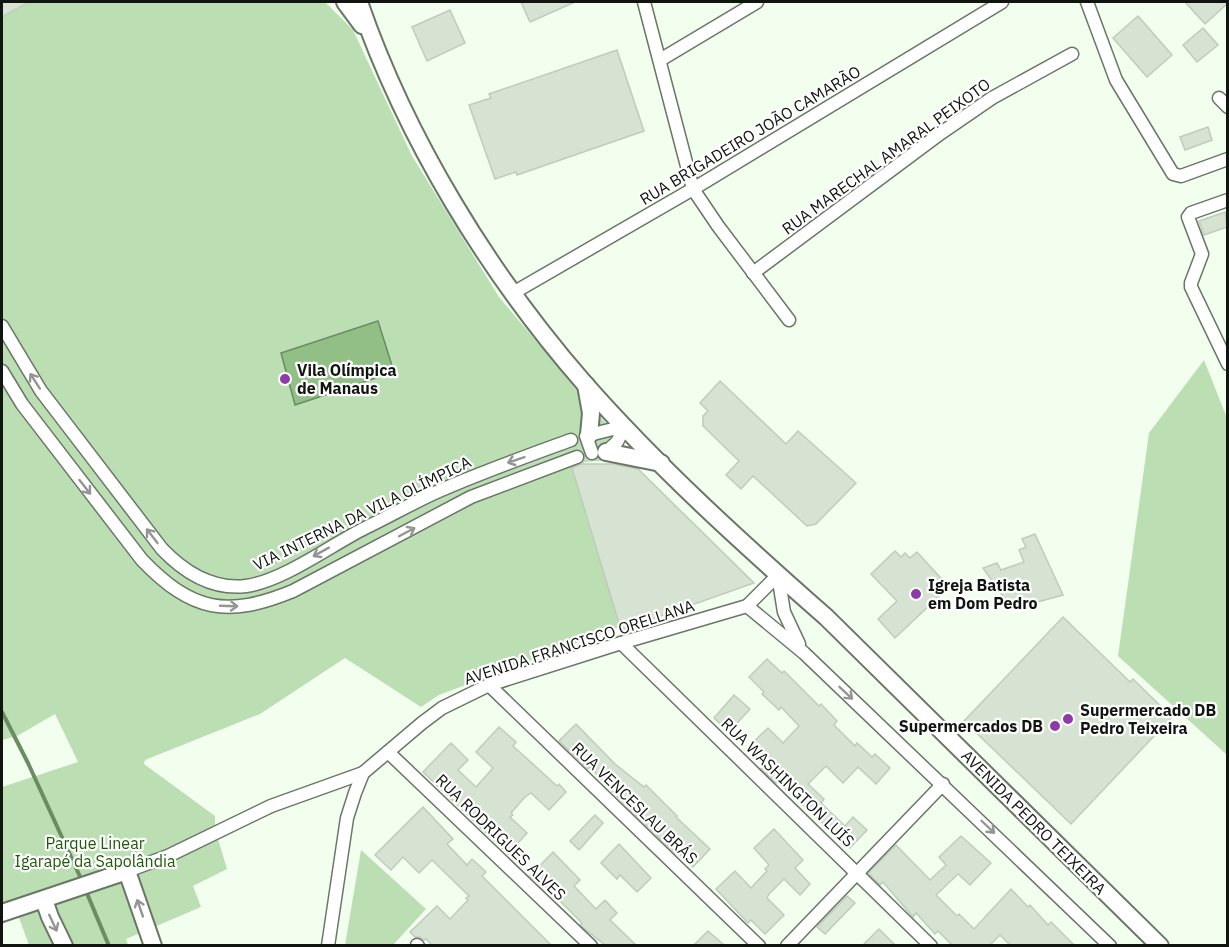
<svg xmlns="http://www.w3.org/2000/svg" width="1229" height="947" viewBox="0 0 1229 947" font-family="'IBM Plex Sans',sans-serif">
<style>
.green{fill:#bbdfb2}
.water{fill:#91bf86;stroke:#6b8c63;stroke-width:1.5}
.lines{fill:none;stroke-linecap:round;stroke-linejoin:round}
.stream{stroke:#6b8c63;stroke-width:4}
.building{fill:#d6e3d3;stroke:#bfccbc;stroke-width:1.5}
.minor-casing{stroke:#6a7668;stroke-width:15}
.tertiary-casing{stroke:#6a7668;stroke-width:20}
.minor{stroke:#fff;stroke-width:12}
.tertiary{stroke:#fff;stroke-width:16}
.oneway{stroke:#949693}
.poi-dot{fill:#8e3baa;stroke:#fff;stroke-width:2}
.labels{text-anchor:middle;stroke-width:4.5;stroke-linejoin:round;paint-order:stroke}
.street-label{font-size:16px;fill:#111510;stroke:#fff}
.poi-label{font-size:16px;font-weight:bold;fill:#111510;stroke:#fff;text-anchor:start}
.park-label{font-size:16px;fill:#1e5909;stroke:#fff}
</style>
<rect width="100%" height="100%" fill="#f2ffee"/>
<!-- green -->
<g class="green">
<polygon points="2,2 325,2 353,30 412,156 499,297 642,466 600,461 584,462 630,623 439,695 421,707 345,658 260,714 145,760 144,764 215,816 215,829 227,869 193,886 201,907 126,939 128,945 29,945 14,904 4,908 2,901 2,787 78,762 55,714 17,736 2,740"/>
<polygon points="1204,360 1227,418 1227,755 1118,656 1149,433"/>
<polygon points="361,850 426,909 393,945 345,945"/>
</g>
<!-- water -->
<polygon class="water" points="378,321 394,372 295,405 281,353"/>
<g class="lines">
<!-- stream -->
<g class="stream">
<polyline points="2,712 28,763 82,881"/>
<polyline points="86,891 109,946"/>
</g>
</g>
<!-- building -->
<g class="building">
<polygon points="2,2 29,2 2,17"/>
<polygon points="521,2 575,2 530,22"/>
<polygon points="1185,2 1227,2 1227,4 1205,24"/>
<polygon points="450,10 465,43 427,61 412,27"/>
<polygon points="1138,16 1172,55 1147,77 1113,38"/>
<polygon points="1203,28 1218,45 1197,62 1183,45"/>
<polygon points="617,50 644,131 517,175 516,172 495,179 469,105 491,98 489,94"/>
<polygon points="1208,127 1212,140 1185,150 1180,137"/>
<polygon points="1225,212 1227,227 1204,235 1199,221"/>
<polygon points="720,381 786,444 798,431 856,483 816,524 807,526 753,476 741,489 726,475 739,461 703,426 703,416 708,411 700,403"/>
<polygon points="582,464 614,464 638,469 754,583 621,630 572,468"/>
<polygon points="1035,534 1063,595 1012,609 983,568 997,563 1001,570 1024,562 1019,550 1026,547 1022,539"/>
<polygon points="895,551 901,557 905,553 910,558 917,552 949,587 895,638 878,619 897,601 871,574"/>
<polygon points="1063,617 1130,682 1133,679 1172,717 1071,824 964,721"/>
<polygon points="767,659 782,673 784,671 819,706 821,704 837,721 834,725 855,746 857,743 872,757 875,754 890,768 876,784 858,767 843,783 826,766 808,784 824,799 821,803 845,826 853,817 867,830 850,848 778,782 776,783 761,769 764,765 747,748 768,728 783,743 799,726 781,707 779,710 762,694 764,692 749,677"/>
<polygon points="734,695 750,709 729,732 714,718"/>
<polygon points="576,724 615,764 644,787 646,785 677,816 676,817 710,849 693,867 677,852 676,854 625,805 590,767 588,769 559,741"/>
<polygon points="499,727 516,742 513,746 557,786 559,784 566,792 549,810 531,793 525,797 511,813 513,815 510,817 527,833 508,854 423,772 451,743 468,760 458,770 476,787 493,768 476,752"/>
<polygon points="423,807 453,839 447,844 467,865 472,859 486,872 482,876 551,945 432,945 426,939 424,940 420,937 415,937 410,932 437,906 450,919 468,900 466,898 469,896 432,860 419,873 403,857 391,870 375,855"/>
<polygon points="595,815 603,823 579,850 570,841"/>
<polygon points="774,829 803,860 795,868 810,884 800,895 784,879 769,894 767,898 784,915 765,934 751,920 748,923 716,889 735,871 751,888 767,871 765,869 769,865 754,848"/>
<polygon points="961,836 991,863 970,885 958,874 936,895 957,916 959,914 974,929 1011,889 1028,907 1030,905 1048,925 1051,922 1074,945 1010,945 1000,935 990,945 952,945 938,931 935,934 916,913 913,917 883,882 880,885 868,873 896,845 930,880 946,865 939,857"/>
<polygon points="619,844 651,878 637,892 620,875 617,879 601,863"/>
<polygon points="553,852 580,880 574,886 596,909 605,900 617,913 610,920 636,945 605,945 580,925 582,923 542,883 540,885 530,876"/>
<polygon points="847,896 855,903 825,934 817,927"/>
<polygon points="879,929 895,945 863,945"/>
<polygon points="708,931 724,945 694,945"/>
</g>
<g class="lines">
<defs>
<g id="minor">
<polyline points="644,2 693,189 718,226 789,320"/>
<polyline points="1087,2 1116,80 1173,174 1181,176 1228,159"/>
<polyline points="660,60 757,2"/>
<polyline points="1219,98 1228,107"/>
<polyline points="1228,200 1191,213 1188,217 1202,254 1191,283 1191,287 1228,364"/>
<polyline points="753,273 941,133 992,98 1072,54"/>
<polyline points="513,293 693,189 1002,2"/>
<path d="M2,326L41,391L162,549C185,573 212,590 246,586C283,581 331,545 365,528C390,516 414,502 439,491C482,472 527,456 571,440"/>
<path d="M2,371L22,404L142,560C192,612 227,618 293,591L471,497L577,457"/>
<polyline points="589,435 625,426"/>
<polyline points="586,436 592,453"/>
<polyline points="606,452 617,442 625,426"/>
<polyline points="778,575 784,612 799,644"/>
<polyline points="747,606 804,653 1110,946"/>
<polyline points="621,643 931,946"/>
<polyline points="489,685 759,946"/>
<polyline points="388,752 591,946"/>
<polyline points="127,871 168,856 271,806 363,773"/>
<polyline points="417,945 418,946"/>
<polyline points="328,946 347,818 355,793 363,773 422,723 442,708 489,685 621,643 747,606 778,575"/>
<polyline points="787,946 943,784"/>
</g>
<g id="tertiary">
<polyline points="345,2 362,25"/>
<path d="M359,2C406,139 489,274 584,383C658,467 742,543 826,617L1160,946"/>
<polyline points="586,385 591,413 589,435"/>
<polyline points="606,452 661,463"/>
<polyline points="44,900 50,917 64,946"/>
<polyline points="2,913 127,871 153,946"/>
</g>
</defs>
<!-- minor casing -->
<use href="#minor" class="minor-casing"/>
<!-- tertiary casing -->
<use href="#tertiary" class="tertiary-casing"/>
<!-- minor -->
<use href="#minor" class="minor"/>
<!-- tertiary -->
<use href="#tertiary" class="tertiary"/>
</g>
<!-- one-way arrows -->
<defs><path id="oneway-shaft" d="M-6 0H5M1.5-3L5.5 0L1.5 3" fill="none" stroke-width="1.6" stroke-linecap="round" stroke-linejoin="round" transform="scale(1.5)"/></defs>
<g class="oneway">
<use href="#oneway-shaft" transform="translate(35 381) rotate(-123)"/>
<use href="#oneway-shaft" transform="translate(516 460) rotate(161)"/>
<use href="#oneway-shaft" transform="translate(85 487) rotate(52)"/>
<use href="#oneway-shaft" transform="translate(407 532) rotate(-28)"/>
<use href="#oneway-shaft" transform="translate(152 536) rotate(-128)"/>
<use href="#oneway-shaft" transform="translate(321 552) rotate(151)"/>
<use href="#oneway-shaft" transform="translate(229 606) rotate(2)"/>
<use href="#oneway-shaft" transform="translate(846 693) rotate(43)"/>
<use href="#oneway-shaft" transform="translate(988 827) rotate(44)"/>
<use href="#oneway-shaft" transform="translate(140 908) rotate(-109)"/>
<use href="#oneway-shaft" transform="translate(53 923) rotate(65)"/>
</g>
<!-- markers -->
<g class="poi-dot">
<circle cx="285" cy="379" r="6"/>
<circle cx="916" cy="594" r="6"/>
<circle cx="1068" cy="719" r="6"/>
<circle cx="1055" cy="726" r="6"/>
</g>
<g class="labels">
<!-- street labels -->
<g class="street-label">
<text transform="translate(750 135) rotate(-31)" y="6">RUA BRIGADEIRO JOÃO CAMARÃO</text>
<text transform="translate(886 156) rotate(-36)" y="6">RUA MARECHAL AMARAL PEIXOTO</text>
<text transform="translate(362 513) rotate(-26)" y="6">VIA INTERNA DA VILA OLÍMPICA</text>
<text transform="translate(579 642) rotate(-18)" y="6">AVENIDA FRANCISCO ORELLANA</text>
<text transform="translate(788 782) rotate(44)" y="6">RUA WASHINGTON LUÍS</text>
<text transform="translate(635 803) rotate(44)" y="6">RUA VENCESLAU BRÁS</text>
<text transform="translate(1034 822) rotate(45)" y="6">AVENIDA PEDRO TEIXEIRA</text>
<text transform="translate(501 837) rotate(44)" y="6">RUA RODRIGUES ALVES</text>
</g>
<!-- poi labels -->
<g class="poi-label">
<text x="297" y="376">Vila Olímpica<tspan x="297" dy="18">de Manaus</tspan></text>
<text x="928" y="591">Igreja Batista<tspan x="928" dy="18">em Dom Pedro</tspan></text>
<text x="1080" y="716">Supermercado DB<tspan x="1080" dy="18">Pedro Teixeira</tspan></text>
<text x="1043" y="732" text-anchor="end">Supermercados DB</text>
</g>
<!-- park labels -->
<g class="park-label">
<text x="95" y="849">Parque Linear<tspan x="95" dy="18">Igarapé da Sapolândia</tspan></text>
</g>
</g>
<!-- border -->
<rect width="1229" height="947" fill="none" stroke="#111510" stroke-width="6"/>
</svg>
